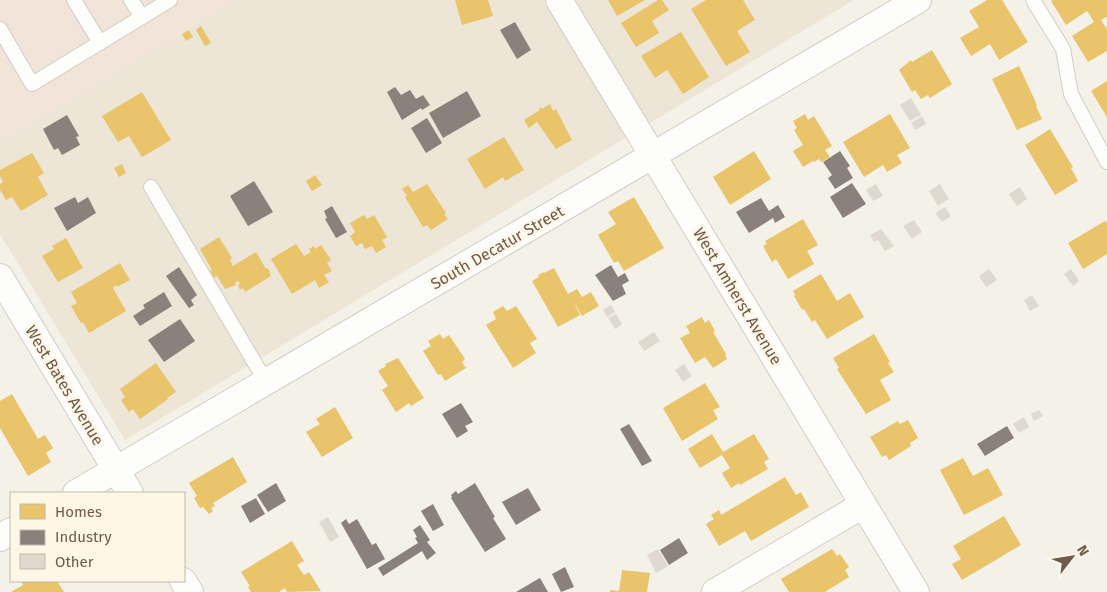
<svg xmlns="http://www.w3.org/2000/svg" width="1107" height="592" viewBox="0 0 1107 592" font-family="'Fira Sans',sans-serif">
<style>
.residential{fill:#ede5d5}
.commercial{fill:#f2e4d8}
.homes{fill:#e9c46a}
.industry{fill:#8a817c}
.building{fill:#e0d9d0}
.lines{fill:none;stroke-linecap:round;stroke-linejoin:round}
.lane-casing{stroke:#d2cdc5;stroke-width:16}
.street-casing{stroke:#d2cdc5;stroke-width:28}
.lane{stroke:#fdfdfc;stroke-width:14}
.street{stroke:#fdfdfc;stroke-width:26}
.labels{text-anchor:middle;stroke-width:5;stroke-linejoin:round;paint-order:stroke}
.street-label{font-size:16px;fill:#705b4a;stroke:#fef7e7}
</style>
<rect width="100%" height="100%" fill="#f4f1e8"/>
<!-- residential -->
<polygon class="residential" points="236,0 854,0 125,440 0,234 0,141 11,136"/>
<!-- commercial -->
<polygon class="commercial" points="0,0 236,0 11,136 0,141"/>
<!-- homes -->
<g class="homes">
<polygon points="455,0 488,0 493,16 462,25"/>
<polygon points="608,0 645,0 617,16"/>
<polygon points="658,0 662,0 669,10 652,21 659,33 636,47 621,23"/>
<polygon points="706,0 743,0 755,20 737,31 750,52 726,66 691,9"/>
<polygon points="987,0 1002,0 1028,42 999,60 990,44 971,56 960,38 979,27 969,11"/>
<polygon points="1053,0 1107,0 1107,17 1101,20 1107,29 1107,51 1088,62 1072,36 1094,22 1087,11 1066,25 1051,1"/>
<polygon points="201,26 211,43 205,46 196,30"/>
<polygon points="189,30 193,37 186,41 182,34"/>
<polygon points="681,32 709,77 683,94 667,70 655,78 641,56"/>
<polygon points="932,50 952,84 930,98 928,95 921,99 915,90 912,92 899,70 911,60 912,62"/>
<polygon points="1019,66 1037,105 1036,106 1042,119 1017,130 992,79"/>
<polygon points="1107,81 1107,117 1091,91"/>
<polygon points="142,92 171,140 142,157 129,136 118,142 102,116"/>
<polygon points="550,104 553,111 556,109 572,140 556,149 537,122 529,128 524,120 540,110 539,108 541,107 542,109"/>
<polygon points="805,114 808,120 814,116 832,146 825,150 830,157 821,162 819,159 814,162 813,161 803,167 793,151 803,145 794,130 797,128 793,121"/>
<polygon points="890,114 910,148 897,155 902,163 887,172 883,165 864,177 843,142"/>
<polygon points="1050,129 1073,167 1071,168 1078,181 1055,195 1025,145"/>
<polygon points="504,137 524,170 505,181 503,177 485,189 467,159"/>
<polygon points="754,151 771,179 730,205 713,177"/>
<polygon points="32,153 44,173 38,177 48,195 21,211 12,197 6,200 0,190 0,184 3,182 0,176 0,170"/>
<polygon points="122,164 126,173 119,177 114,168"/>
<polygon points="315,175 322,185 312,191 306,181"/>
<polygon points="427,184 446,213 444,214 448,219 431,230 427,225 423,227 405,197 407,196 402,189 408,185 413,192"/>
<polygon points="634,197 664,248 624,271 618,261 614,263 598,235 616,224 608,212"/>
<polygon points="364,215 367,219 374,215 387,237 382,240 386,247 376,253 372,246 365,249 362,243 356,246 350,236 355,232 350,223"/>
<polygon points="803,219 818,245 807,251 814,264 788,279 776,259 772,262 763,246 767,244 765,241"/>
<polygon points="1105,221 1107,223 1107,254 1083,269 1068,243"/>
<polygon points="219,237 232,258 230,260 233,266 256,252 266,269 268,268 271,276 245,292 243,288 240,290 238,285 240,284 238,281 235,283 236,285 225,289 217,276 214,278 210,271 212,270 200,249"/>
<polygon points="66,238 83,268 58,282 42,256 54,249 52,246"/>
<polygon points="296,244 304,256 311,252 309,249 314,246 315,249 321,245 331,260 327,263 332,271 324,275 329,282 319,288 315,280 292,294 271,259"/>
<polygon points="120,263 130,280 117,287 116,285 113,288 126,311 89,333 83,322 81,323 71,306 77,303 71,292"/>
<polygon points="554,268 568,294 577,289 582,297 591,292 599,306 582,316 574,303 580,315 558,327 532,281 539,277 538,275 544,272 544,273"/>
<polygon points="821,274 837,301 850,293 864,317 827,339 815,320 812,322 804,309 802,310 794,296 795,295 793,291"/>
<polygon points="503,306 507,311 516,306 537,339 530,343 536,353 513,368 486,325 496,319 493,312"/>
<polygon points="702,317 705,323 709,320 715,331 713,332 726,354 725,355 727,359 713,368 705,357 695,363 680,338 690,333 686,326"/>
<polygon points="440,334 443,339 449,335 465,359 462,362 466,368 445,381 441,374 438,375 423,351 431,346 428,341"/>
<polygon points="874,334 890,362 888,363 894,372 880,380 891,400 866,414 837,369 839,368 833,358"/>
<polygon points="398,358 424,398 411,406 409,403 396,412 382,390 388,386 378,371 386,366 385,364"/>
<polygon points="156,363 176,392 167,398 168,399 140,419 133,409 129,412 121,400 125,397 120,389"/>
<polygon points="705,383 720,407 713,410 718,419 682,441 663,408"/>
<polygon points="12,394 38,439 45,435 53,448 46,453 51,462 28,476 0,428 0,401"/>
<polygon points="335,407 353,438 322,457 306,432 320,424 316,419"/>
<polygon points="908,420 918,438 910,443 911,446 889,460 886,455 882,457 870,437 898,421 900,424"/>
<polygon points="712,434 723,452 754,434 769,459 764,462 768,469 740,485 739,483 731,488 722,473 730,468 722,455 700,468 688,449"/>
<polygon points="233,457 247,482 213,503 215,506 211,508 213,511 209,514 203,507 200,508 194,498 197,496 189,483"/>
<polygon points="963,458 973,476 988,468 1003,495 964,515 940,470"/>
<polygon points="785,477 796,495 801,492 809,507 751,541 745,531 719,546 706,524 714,519 711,515 719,510 721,515"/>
<polygon points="1004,516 1021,545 962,580 952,564 961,559 953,546"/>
<polygon points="292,541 304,561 297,565 304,575 309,572 321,591 287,592 285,588 279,592 251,592 248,587 250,586 241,572"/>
<polygon points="832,549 837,556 840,554 849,567 845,570 849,577 825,592 789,592 781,579"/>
<polygon points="622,570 650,573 647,592 610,592 610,590 619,591"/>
<polygon points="24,581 57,581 64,592 11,592 23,585 22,582"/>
</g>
<!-- industry -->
<g class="industry">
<polygon points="515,22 531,50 517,59 500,30"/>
<polygon points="395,87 401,95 410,90 416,99 423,95 430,105 422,110 421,108 402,120 387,92"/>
<polygon points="467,91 481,116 443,138 429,113"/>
<polygon points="67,115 79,136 76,137 80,145 62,155 58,148 54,150 43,129"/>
<polygon points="427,118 442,143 426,153 411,128"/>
<polygon points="840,151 850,166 847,168 853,178 835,189 828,178 832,175 823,162"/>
<polygon points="254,181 273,212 248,226 230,196"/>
<polygon points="852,183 866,204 843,218 830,197"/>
<polygon points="75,197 78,203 88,197 96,213 67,231 54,208"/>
<polygon points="761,198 769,211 778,205 785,217 775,223 773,218 749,233 736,212"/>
<polygon points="332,206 347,232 336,238 325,219 327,218 324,211"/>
<polygon points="611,265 618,277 625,273 629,281 622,285 626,294 613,301 595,275"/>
<polygon points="179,267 197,295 191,300 194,305 189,308 166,276"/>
<polygon points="164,292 172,306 140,326 133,316 145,308 143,305"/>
<polygon points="180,319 195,341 164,362 148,340"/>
<polygon points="461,403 473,422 465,426 468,431 457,438 442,414"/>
<polygon points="629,424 652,461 642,466 620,429"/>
<polygon points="1007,426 1014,438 985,456 977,444"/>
<polygon points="276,483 286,501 268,512 257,495"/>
<polygon points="475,483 495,517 493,518 506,539 485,552 451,498 452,497 451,495 456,491 458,494"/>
<polygon points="528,488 541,510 516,525 502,502"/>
<polygon points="256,498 265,514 250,523 241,506"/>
<polygon points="433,504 444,525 433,531 421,511"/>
<polygon points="346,519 349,524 357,519 372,545 376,543 385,559 367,569 341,523"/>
<polygon points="420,525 430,540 427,542 436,553 427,560 422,551 383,576 378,568 418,543 415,538 417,537 413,530"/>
<polygon points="679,538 688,553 669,565 660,550"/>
<polygon points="565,567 574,587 561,592 552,574"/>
<polygon points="540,578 548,592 516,592 538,579"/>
</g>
<!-- building -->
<g class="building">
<polygon points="911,98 921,115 910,121 900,105"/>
<polygon points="922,116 926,124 915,130 911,123"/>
<polygon points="876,184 883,196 873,201 866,190"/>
<polygon points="940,184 949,199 938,206 929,191"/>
<polygon points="1020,187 1027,199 1017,206 1009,194"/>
<polygon points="945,207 951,216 942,222 935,213"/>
<polygon points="914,220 922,232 912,239 903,226"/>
<polygon points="881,229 894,246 885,251 878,240 874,242 870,235"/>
<polygon points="989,269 997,280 986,287 979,276"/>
<polygon points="1071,269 1079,281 1073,286 1064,274"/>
<polygon points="1032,295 1039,306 1030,311 1024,300"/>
<polygon points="611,305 615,312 607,317 603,310"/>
<polygon points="616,314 622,324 615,329 608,318"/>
<polygon points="654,332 660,341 644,351 638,342"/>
<polygon points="684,364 692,376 683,382 675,370"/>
<polygon points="1039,410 1043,416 1034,421 1031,414"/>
<polygon points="1024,417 1029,427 1019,433 1013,424"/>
<polygon points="328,517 339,537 330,542 319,522"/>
<polygon points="658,549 668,566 656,573 647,555"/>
</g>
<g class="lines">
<defs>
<g id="lane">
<polyline points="74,0 100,43"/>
<polyline points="131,0 142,17 170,0"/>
<polyline points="1033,0 1063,49 1071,94 1107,162"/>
<polyline points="0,29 32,84 142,17"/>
<polyline points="151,187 266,382"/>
</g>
<g id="street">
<polyline points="559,0 916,592"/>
<polyline points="0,277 130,493"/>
<polyline points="76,493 918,0"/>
<polyline points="0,538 11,531"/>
<polyline points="183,581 190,592"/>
<polyline points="715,592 863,505"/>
</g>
</defs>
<!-- lane casing -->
<use href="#lane" class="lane-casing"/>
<!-- street casing -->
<use href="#street" class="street-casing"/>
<!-- lane -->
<use href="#lane" class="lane"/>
<!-- street -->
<use href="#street" class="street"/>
</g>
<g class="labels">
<!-- street labels -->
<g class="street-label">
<text transform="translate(497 247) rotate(-30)" y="6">South Decatur Street</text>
<text transform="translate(738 296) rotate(59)" y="6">West Amherst Avenue</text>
<text transform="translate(65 385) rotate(59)" y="6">West Bates Avenue</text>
</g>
</g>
<!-- legend -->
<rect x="10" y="492" width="175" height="90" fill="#fef7e7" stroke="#c5b9a8"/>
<rect x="20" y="504" width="25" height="15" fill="#e9c46a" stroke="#c5b9a8"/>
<text x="55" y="517" font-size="15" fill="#705b4a">Homes</text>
<rect x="20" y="530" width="25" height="15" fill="#8a817c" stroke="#c5b9a8"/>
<text x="55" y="542" font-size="15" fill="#705b4a">Industry</text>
<rect x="20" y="554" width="25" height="15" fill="#e0d9d0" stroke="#c5b9a8"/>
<text x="55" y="567" font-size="15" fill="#705b4a">Other</text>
<!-- north arrow -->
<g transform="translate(1072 557) rotate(59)" stroke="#fef7e7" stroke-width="4" paint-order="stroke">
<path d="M0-4L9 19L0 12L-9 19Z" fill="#705b4a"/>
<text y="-8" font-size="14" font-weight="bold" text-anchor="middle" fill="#705b4a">N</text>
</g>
</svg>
